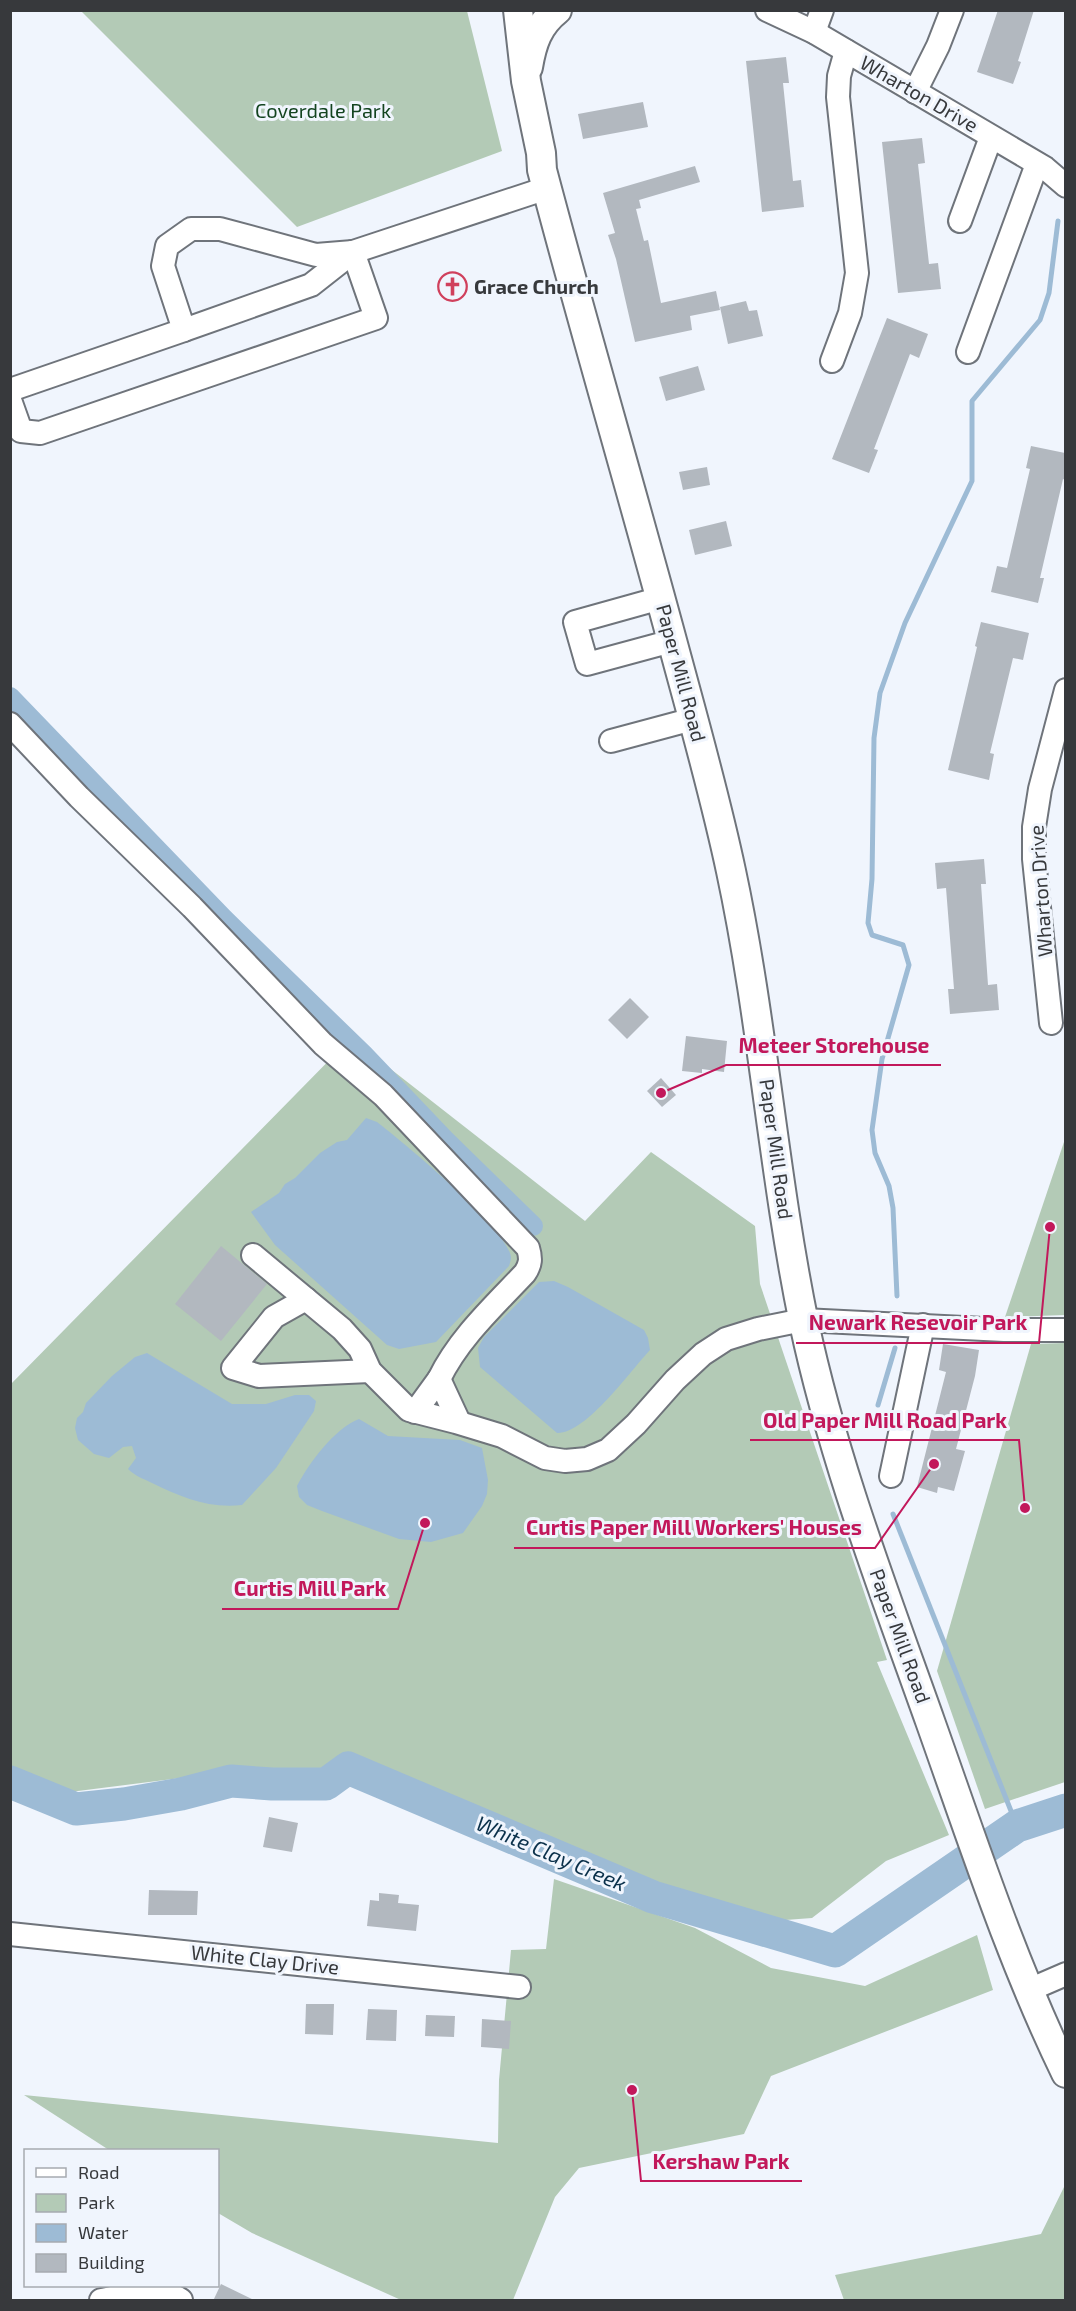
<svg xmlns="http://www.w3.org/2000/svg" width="1076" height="2311" viewBox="0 0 1076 2311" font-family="'Exo 2',sans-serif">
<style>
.green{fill:#b3cab6}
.water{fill:#9dbbd5}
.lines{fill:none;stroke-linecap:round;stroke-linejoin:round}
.stream{stroke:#9dbbd5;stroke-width:5}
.canal{stroke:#9dbbd5;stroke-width:20}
.river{stroke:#9dbbd5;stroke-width:33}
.building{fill:#b2b8bf}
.minor-casing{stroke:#6f747b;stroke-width:26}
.major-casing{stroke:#6f747b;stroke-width:32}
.minor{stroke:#fff;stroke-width:22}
.major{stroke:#fff;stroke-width:28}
.labels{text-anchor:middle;stroke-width:6;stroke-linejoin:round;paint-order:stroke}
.street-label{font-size:20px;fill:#37393c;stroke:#f0f5fd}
.park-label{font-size:20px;fill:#134420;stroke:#f0f5fd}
.poi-label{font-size:20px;font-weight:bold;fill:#37393c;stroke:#f0f5fd;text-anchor:start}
.water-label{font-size:21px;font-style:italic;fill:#0b314b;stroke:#f0f5fd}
.leader{fill:none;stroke:#c2185b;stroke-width:2}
.callout-dot{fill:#c2185b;stroke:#f0f5fd;stroke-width:2}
.callout-label{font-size:21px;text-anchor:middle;font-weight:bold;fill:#c2185b;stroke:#f0f5fd;stroke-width:6;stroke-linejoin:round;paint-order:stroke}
</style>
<rect width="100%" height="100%" fill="#f0f5fd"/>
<!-- green -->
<g class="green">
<polygon points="81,11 467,11 502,151 297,227"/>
<polygon points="351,1038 585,1221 651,1152 755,1226 760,1284 887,1660 877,1662 949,1835 886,1861 812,1918 730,1924 490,1822 432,1800 362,1781 300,1768 236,1771 70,1792 11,1771 10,1385"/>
<polygon points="1065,1139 1065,1315 1005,1317"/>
<polygon points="1065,1343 1065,1782 985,1809 937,1671 1031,1344"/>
<polygon points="554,1879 695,1928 771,1968 865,1986 977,1935 993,1990 771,2076 744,2134 579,2168 555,2197 513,2300 401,2300 252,2233 218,2213 218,2150 109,2150 24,2095 498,2143 499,2080 511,1950 546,1949"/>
<polygon points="1065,2185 1065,2300 844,2300 835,2275 1041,2234"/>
</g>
<!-- water -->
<g class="water">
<path d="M366,1118L377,1122C403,1142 507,1228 511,1257C511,1260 510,1263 509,1266L436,1342L399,1349L387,1345L275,1245L251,1212L279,1193L285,1184L295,1178L320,1153L337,1142L347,1140Z"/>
<path d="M554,1281L568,1287L644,1330L648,1338L650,1350C631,1370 586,1434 557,1433L480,1367L478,1348L484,1337L539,1282Z"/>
<path d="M147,1353L232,1404H266L295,1395H309L316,1401L314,1411L276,1468L242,1505C209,1509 181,1497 152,1483C144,1479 135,1476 128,1469L136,1458L132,1446L123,1447L109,1458L94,1454L78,1440L75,1428L77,1418L83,1412L86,1403L112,1376L135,1357Z"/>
<path d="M359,1419L388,1436L460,1440L482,1448L488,1480L487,1494L482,1506L463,1533L431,1542L399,1539L322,1511L307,1505L299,1497L297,1486C309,1463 335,1428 359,1419Z"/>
</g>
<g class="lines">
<!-- stream -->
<g class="stream">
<polyline points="897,1296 893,1208 889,1186 875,1153 872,1130 882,1059 909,965 903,945 872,935 868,923 872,879 874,738 880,693 905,623 972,481 972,401 1040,320 1049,293 1058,221"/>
<polyline points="878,1405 895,1348"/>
<polyline points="893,1514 1017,1826"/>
</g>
<!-- canal -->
<polyline class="canal" points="10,697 224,919 363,1054 445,1140 533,1226"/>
<!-- river -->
<polyline class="river" points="10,1782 76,1809 124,1804 181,1794 231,1781 272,1784 326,1784 348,1768 653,1897 835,1951 1017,1826 1066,1810"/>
</g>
<!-- building -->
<g class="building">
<polygon points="998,10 1034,10 1018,61 1021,62 1013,84 977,72"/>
<polygon points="786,57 789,83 783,83 793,181 801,180 804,207 762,212 746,61"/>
<polygon points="643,102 648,127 583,139 578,114"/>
<polygon points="922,138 925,163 918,164 929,264 938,263 941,289 898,293 882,142"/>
<polygon points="695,166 700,182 639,200 641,208 636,209 644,241 648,240 661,303 716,291 720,310 690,316 692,330 635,342 616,259 608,235 615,233 603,193"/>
<polygon points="746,301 749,311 757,310 763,336 728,344 720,307"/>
<polygon points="887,318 928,334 919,358 910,354 874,449 878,450 869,473 832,459"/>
<polygon points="698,366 705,390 666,401 659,377"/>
<polygon points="1031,446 1065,453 1065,480 1063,479 1040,578 1044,578 1038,603 991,592 997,566 1007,568 1030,469 1026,468"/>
<polygon points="707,467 710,485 683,490 679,472"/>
<polygon points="726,521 732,546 695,555 689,530"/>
<polygon points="981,622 1029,633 1023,660 1013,658 990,753 994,754 989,780 948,770 977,647 975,646"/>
<polygon points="984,859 986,884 981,884 988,985 997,984 999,1010 950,1014 948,989 954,989 946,888 937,889 935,863"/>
<polygon points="630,998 649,1017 627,1039 608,1020"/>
<polygon points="686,1036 727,1041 724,1072 702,1069 702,1073 682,1071"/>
<polygon points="661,1078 676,1095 662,1107 647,1091"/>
<polygon points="221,1246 267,1284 221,1341 175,1304"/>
<polygon points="943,1344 979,1350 975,1376 956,1449 965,1451 954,1491 938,1487 937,1493 917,1487 946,1372 939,1370"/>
<polygon points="269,1817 298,1823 292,1852 263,1847"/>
<polygon points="149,1890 198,1891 197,1915 148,1915"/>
<polygon points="379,1893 399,1895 398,1903 419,1905 416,1931 367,1926 370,1900 379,1901"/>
<polygon points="306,2004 334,2004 333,2035 305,2034"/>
<polygon points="368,2009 397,2010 396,2041 366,2040"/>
<polygon points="426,2015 455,2016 454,2037 425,2036"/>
<polygon points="482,2019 511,2021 509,2049 481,2047"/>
<polygon points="221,2284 256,2301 213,2301"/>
</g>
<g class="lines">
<defs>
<g id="minor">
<polyline points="767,10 814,32 1045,168 1066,186"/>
<polyline points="814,32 822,10"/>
<polyline points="915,92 938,46 952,10"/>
<polyline points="960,221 991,137"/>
<polyline points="184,330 311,285 353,252"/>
<polyline points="968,352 1037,164"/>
<polyline points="832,361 850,313 857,273 838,97 839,76 846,51"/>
<polyline points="10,390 184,330 163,266 167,246 191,229 220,229 316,255 353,252 547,188"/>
<polyline points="10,400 21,431 40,433 376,318 353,252"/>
<polyline points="661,598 575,622 587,664 672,641"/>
<path d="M10,724L79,797L192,907L323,1044L383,1095L528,1248C531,1258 531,1264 525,1273C494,1306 459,1338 439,1379"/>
<polyline points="611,741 693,719"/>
<polyline points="1051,1023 1034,859 1034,827 1040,789 1066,690"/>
<polyline points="253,1255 342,1329 360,1349 370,1371 409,1410 456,1422 502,1436 545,1458 565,1461 587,1459 608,1450 636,1424 675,1380 703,1354 726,1339 758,1329 803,1320 1004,1330 1066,1330"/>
<polyline points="306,1299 274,1317 233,1368 259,1376 370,1371"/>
<polyline points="415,1412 439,1379 459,1422"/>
<polyline points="891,1476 923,1325"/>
<polyline points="10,1934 519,1987"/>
<polyline points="1029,1990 1066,1974"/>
<path d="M101,2300C127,2296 158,2284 181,2300"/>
</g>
<g id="major">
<path d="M518,10L526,81L541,153L542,170C585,333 633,495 677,659C696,729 716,800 731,871C763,1020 773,1173 804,1323C833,1459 883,1589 930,1721C972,1839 1011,1960 1066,2073"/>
<path d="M528,67C532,43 538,25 557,10"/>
</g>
</defs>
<!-- minor casing -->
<use href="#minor" class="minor-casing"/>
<!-- major casing -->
<use href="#major" class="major-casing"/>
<!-- minor -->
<use href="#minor" class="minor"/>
<!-- major -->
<use href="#major" class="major"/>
</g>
<!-- icons -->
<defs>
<symbol id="church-ring" viewBox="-11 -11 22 22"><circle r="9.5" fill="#f0f5fd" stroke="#d0405c" stroke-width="1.5"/><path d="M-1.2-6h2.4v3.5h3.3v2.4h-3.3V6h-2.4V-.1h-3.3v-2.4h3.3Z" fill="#d0405c"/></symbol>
</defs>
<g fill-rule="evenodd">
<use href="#church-ring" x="436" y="270" width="33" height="33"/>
</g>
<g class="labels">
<!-- street labels -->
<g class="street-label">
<text transform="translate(919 94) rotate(30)" y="7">Wharton Drive</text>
<text transform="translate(681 673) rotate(75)" y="7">Paper Mill Road</text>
<text transform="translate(1041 891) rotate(-94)" y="7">Wharton Drive</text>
<text transform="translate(776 1149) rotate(82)" y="7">Paper Mill Road</text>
<text transform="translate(900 1636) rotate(70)" y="7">Paper Mill Road</text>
<text transform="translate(265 1960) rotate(6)" y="7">White Clay Drive</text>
</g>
<!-- park labels -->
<g class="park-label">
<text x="323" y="118">Coverdale Park</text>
</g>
<!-- poi labels -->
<g class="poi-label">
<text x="474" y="294">Grace Church</text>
</g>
<!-- water labels -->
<g class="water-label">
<text transform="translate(551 1854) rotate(23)" y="7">White Clay Creek</text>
</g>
</g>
<!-- callouts -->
<path class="leader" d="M661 1093L726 1065H941M1050 1227L1039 1343H796M1025 1508L1019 1440H750M934 1464L875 1548H514M425 1523L398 1609H222M632 2090L641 2181H802"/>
<g class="callout-dot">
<circle cx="661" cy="1093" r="6"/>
<circle cx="1050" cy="1227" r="6"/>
<circle cx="1025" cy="1508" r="6"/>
<circle cx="934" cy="1464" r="6"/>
<circle cx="425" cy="1523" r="6"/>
<circle cx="632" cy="2090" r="6"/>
</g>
<g class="callout-label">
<text x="834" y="1053">Meteer Storehouse</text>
<text x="918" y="1330">Newark Resevoir Park</text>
<text x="885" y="1428">Old Paper Mill Road Park</text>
<text x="694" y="1535">Curtis Paper Mill Workers' Houses</text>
<text x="310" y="1596">Curtis Mill Park</text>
<text x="721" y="2169">Kershaw Park</text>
</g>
<!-- border -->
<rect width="1076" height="2311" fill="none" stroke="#37393c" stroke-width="24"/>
<!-- legend -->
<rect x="24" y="2149" width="195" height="138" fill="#f0f5fd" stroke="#a6aab0" stroke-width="1.5"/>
<rect x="36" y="2168" width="30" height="9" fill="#ffffff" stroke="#a6aab0" stroke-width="1.5"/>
<text x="78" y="2179" font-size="18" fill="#37393c">Road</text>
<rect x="36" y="2194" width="30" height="18" fill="#b3cab6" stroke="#a6aab0" stroke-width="1.5"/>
<text x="78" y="2209" font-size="18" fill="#37393c">Park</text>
<rect x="36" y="2224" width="30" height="18" fill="#9dbbd5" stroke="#a6aab0" stroke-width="1.5"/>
<text x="78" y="2239" font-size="18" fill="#37393c">Water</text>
<rect x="36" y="2254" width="30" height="18" fill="#b2b8bf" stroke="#a6aab0" stroke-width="1.5"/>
<text x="78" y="2269" font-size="18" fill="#37393c">Building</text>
</svg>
